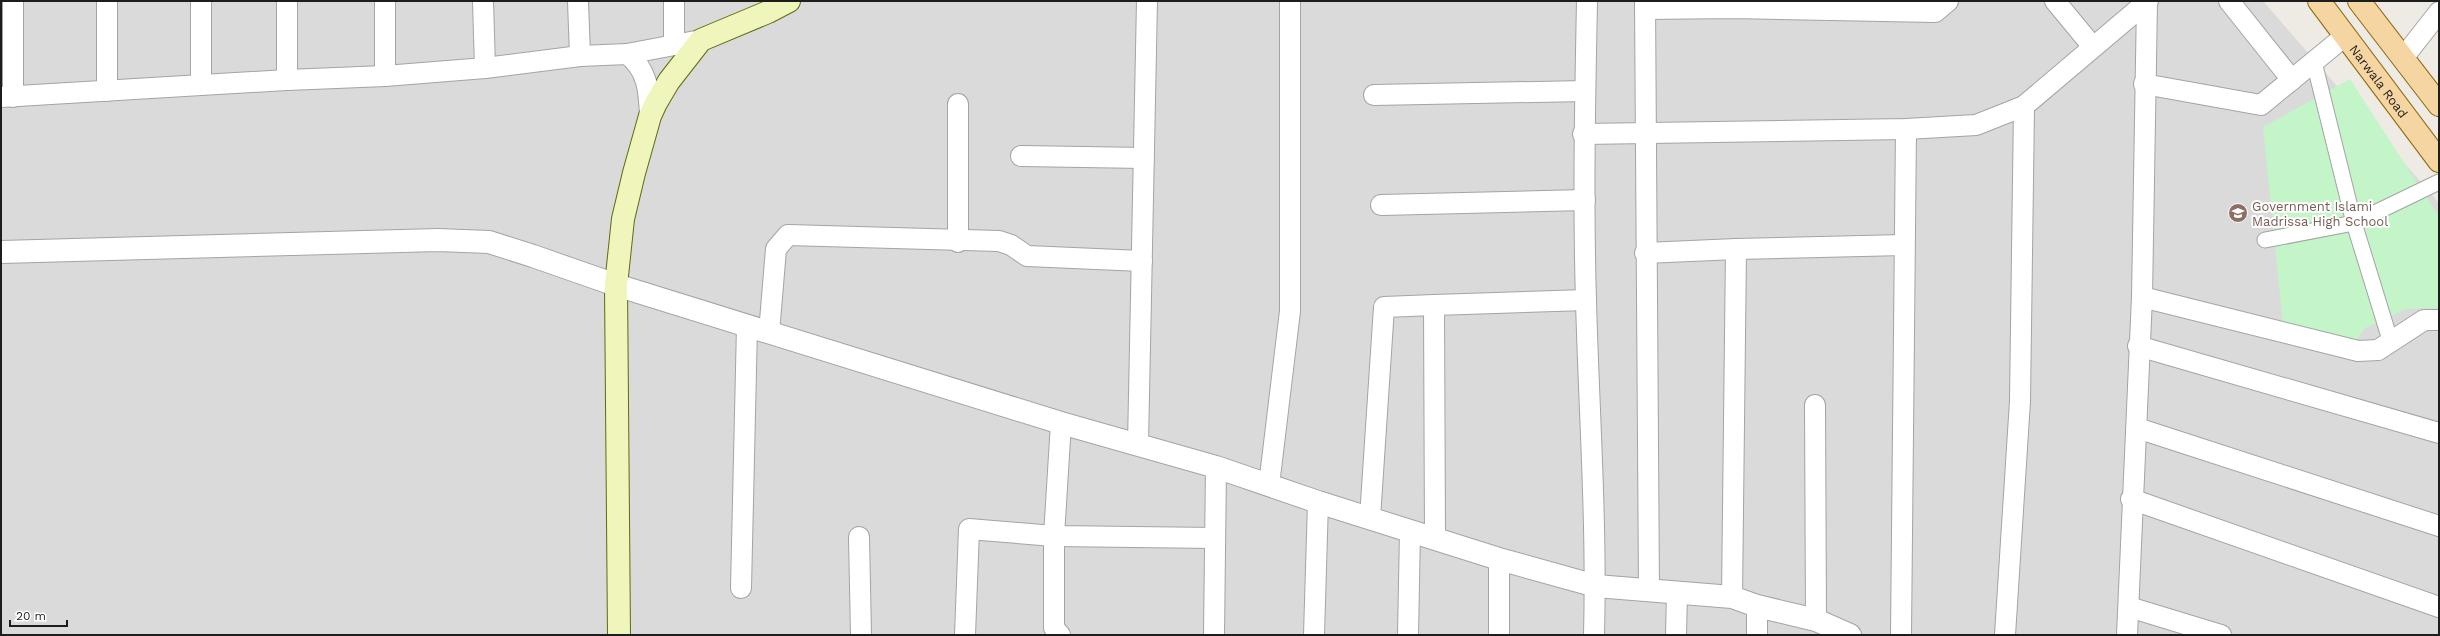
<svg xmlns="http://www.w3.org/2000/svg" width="2440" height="636" viewBox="0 0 2440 636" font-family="'Work Sans',sans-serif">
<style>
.residential{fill:#dbdada}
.park{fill:#c3f5c9}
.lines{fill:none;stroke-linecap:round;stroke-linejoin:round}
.pedestrian-casing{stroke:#a4a4a4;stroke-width:17}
.minor-casing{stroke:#a4a4a4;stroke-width:22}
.tertiary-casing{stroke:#a4a4a4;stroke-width:24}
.secondary-casing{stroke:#5e6c0c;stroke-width:24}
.primary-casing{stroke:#8c670a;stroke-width:24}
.pedestrian{stroke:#fff;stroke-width:15}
.minor{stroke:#fff;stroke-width:20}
.tertiary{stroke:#fff;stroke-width:22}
.secondary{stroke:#eff5bb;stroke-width:22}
.primary{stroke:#f5d5a1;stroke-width:22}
.labels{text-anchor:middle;stroke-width:4;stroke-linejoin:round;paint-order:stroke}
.street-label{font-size:13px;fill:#1d1d1d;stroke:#fff}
.education-label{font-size:13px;fill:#785e54;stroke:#fff;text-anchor:start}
</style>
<rect width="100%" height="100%" fill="#eeebe4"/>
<!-- residential -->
<polygon class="residential" points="1,1 2263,1 2439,203 2439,635 1,635"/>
<!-- park -->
<polygon class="park" points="2350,79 2439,217 2439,308 2406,309 2365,328 2351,347 2283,324 2263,127"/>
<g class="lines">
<defs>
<g id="pedestrian">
<polyline points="2314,62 2354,223 2391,343"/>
<polyline points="2265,240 2354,223 2439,182"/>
</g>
<g id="minor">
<polyline points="13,1 13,97"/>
<polyline points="201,1 201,85"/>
<polyline points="483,1 485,68"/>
<polyline points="578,1 580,56"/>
<polyline points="674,1 674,45"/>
<path d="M1587,1C1585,101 1583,201 1586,301C1589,412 1597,524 1594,635"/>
<polyline points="1645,1 1649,591"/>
<polyline points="2055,1 2093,47"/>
<polyline points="2229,1 2292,80"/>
<polyline points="1645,9 1734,8 1935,12 1948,1"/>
<path d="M627,54C648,70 649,91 650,116"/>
<polyline points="2403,58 2439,12"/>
<polyline points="385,76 385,1"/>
<polyline points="287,80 287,1"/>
<polyline points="2144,84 2261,105 2345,36"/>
<polyline points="107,91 107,1"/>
<polyline points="1374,95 1585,91"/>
<polyline points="1,97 287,80 385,76 485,68 580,56 627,54 701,40"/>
<polyline points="1583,134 1906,129 1976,125 2024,106 2148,1"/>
<polyline points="1021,156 1144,158"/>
<polyline points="1381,205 1585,200"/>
<polyline points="958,242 958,104"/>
<polyline points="1645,253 1736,249 1904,245"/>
<polyline points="2142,297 2358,351 2378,350 2424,320 2439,320"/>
<polyline points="769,333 776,249 788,235 999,241 1011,245 1027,256 1142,261"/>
<polyline points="2138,346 2439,433"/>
<polyline points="1815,405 1816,620"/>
<polyline points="2137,428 2439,526"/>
<polyline points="1138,444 1147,1"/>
<polyline points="1269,485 1290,311 1290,1"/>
<polyline points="2131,499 2439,607"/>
<polyline points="1370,518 1384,307 1434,305"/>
<polyline points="859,537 861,635"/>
<polyline points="1435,537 1434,305 1586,300"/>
<polyline points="741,588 747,326"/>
<polyline points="1732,597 1736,249"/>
<polyline points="2129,607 2221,635"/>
<polyline points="965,635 969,529 1054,536 1215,538"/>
<polyline points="1060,635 1054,628 1054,536 1061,423"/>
<polyline points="1214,635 1216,467"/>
<polyline points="1314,635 1318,502"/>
<polyline points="1408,635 1410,531"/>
<polyline points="1499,635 1499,559"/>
<polyline points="1676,635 1677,592"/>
<polyline points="1757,635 1757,606"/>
<polyline points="1901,635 1906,129"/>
<polyline points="2005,635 2020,401 2024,106"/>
<polyline points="2127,635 2142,297 2147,2"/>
</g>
<polyline id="tertiary" points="1,252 438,240 489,242 533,256 616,285 1061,423 1216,467 1318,502 1499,559 1596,586 1732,597 1757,606 1816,620 1850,635"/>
<polyline id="secondary" points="619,635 616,285 623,219 634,173 650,116 656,103 669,81 701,40 768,12 789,1"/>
<g id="primary">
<path id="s1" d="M2319,1L2439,161"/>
<polyline points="2359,1 2439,105"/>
</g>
</defs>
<!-- pedestrian casing -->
<use href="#pedestrian" class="pedestrian-casing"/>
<!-- minor casing -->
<use href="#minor" class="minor-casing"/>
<!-- tertiary casing -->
<use href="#tertiary" class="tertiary-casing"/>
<!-- secondary casing -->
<use href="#secondary" class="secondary-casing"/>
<!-- primary casing -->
<use href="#primary" class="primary-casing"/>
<!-- pedestrian -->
<use href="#pedestrian" class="pedestrian"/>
<!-- minor -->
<use href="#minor" class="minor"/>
<!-- tertiary -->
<use href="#tertiary" class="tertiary"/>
<!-- secondary -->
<use href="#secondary" class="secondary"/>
<!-- primary -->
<use href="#primary" class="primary"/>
</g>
<!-- icons -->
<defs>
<symbol id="school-disc" viewBox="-11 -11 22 22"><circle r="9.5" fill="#8d6e63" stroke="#fff"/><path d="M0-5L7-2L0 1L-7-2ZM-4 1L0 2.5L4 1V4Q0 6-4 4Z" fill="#fff"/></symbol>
</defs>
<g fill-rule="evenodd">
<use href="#school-disc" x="2227" y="202" width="22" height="22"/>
</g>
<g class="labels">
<!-- street labels -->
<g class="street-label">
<text dy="5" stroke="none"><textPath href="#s1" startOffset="100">Narwala Road</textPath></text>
</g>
<!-- education labels -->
<g class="education-label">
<text x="2252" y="211">Government Islami<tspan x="2252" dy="15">Madrissa High School</tspan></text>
</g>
</g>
<!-- border -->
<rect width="2440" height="636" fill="none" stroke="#1d1d1d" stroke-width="4"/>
<!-- scale -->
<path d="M10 620v6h57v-6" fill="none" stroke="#1d1d1d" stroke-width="2"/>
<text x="16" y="620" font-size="12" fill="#1d1d1d" stroke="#ffffff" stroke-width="3" paint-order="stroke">20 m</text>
</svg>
